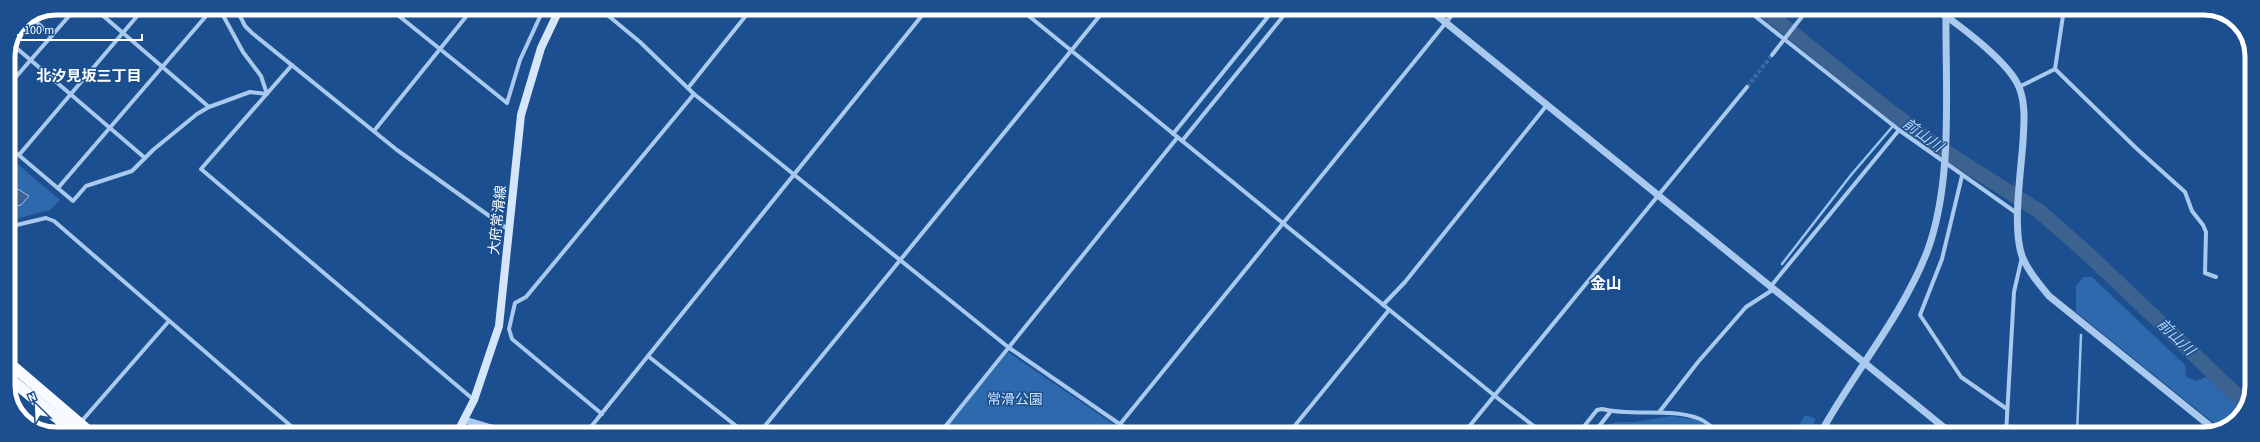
<svg xmlns="http://www.w3.org/2000/svg" width="2260" height="442" viewBox="0 0 2260 442" font-family="'Source Sans 3','Noto Sans JP',sans-serif">
<style>
.green{fill:#2e69ad}
.water{fill:#3c6290;stroke:#9cc4f0}
.lines{fill:none;stroke-linecap:round;stroke-linejoin:round}
.stream{stroke:#9cc4f0;stroke-width:2.5}
.river{stroke:#3c6290;stroke-width:15}
.minor-tunnel{stroke:#3d69a0;stroke-width:4;stroke-dasharray:4 2;stroke-linecap:butt}
.minor{stroke:#a9c9ee;stroke-width:4}
.tertiary{stroke:#a9c9ee;stroke-width:7}
.secondary{stroke:#d6e6fa;stroke-width:8}
.trunk{stroke:#f8faff;stroke-width:11}
.labels{text-anchor:middle;stroke-width:3;stroke-linejoin:round;paint-order:stroke}
.street-label{font-size:14px;fill:#fff;stroke:#1b4f8f}
.park-label{font-size:14px;fill:#cfe3fa;stroke:#1b4f8f}
.neighbourhood-label{font-size:15px;font-weight:bold;fill:#fff;stroke:#1b4f8f}
.water-label{font-size:15px;font-style:italic;fill:#b5d3f5;stroke:#1b4f8f}
.quarter-label{font-size:16px;font-weight:bold;fill:#fff;stroke:#1b4f8f}
.rim{fill:none;stroke:#fff;stroke-width:5}
</style>
<rect width="100%" height="100%" fill="#1b4f8f"/>
<!-- green -->
<g class="green">
<polygon points="2250,46 2252,50 2251,130 2243,116 2249,99 2246,61"/>
<polygon points="8,156 60,200 50,210 8,221"/>
<polygon points="2083,277 2092,277 2185,365 2186,377 2196,381 2206,377 2243,409 2235,422 2220,428 2076,312 2076,286"/>
<polygon points="1008,352 1128,434 942,433"/>
<polygon points="1805,415 1816,419 1808,434 1794,434"/>
<polygon points="1671,416 1699,420 1716,434 1598,434 1604,426 1617,422 1634,422"/>
</g>
<!-- water -->
<polygon class="water" points="8,183 29,196 21,205 8,208"/>
<g class="lines">
<!-- stream -->
<g class="stream">
<polyline points="2088,260 2088,254"/>
<polyline points="1782,264 1851,175 1899,119"/>
<polyline points="2077,434 2081,335"/>
</g>
<!-- river -->
<polyline class="river" points="1763,9 1882,105 1935,145 2039,211 2088,254 2246,404"/>
<!-- minor-tunnel -->
<polyline class="minor-tunnel" points="1747,87 1772,55"/>
<!-- minor -->
<g class="minor">
<polyline points="94,8 209,107"/>
<polyline points="236,8 245,26 252,33 397,150 509,230"/>
<polyline points="389,8 507,103 520,60 544,8"/>
<polyline points="599,8 640,42 694,94 1008,347 1134,434"/>
<polyline points="1019,8 1500,400 1544,434"/>
<polyline points="1746,9 1899,130 2018,214"/>
<polyline points="32,18 52,36"/>
<polyline points="13,45 145,158"/>
<polyline points="1772,55 1808,9"/>
<polyline points="292,65 201,169 474,400"/>
<polyline points="2055,69 2136,148 2185,192 2192,211 2203,225 2206,232 2205,273 2216,277"/>
<polyline points="2055,69 2064,9"/>
<polyline points="8,86 76,8"/>
<polyline points="2019,87 2055,69"/>
<polyline points="688,88 752,8"/>
<polyline points="374,131 473,8"/>
<polyline points="1173,134 1275,8"/>
<polyline points="1182,141 1289,9"/>
<polyline points="8,146 73,201 86,186 132,171 153,150 197,114 209,107 250,92 267,94 261,76 243,52 219,8"/>
<polyline points="19,155 144,8"/>
<polyline points="1962,176 1942,259 1920,315 1961,377 2007,409"/>
<polyline points="58,188 213,8"/>
<polyline points="8,227 46,218 54,221 299,433"/>
<polyline points="1771,286 1899,130"/>
<polyline points="1383,305 1405,282 1547,105"/>
<polyline points="648,356 745,433"/>
<polyline points="1660,411 1698,362 1746,307 1774,289"/>
<polyline points="602,414 512,339 509,329 515,303 526,297 694,94"/>
<polyline points="80,423 169,321"/>
<polyline points="1121,423 1457,9"/>
<polyline points="586,433 928,8"/>
<polyline points="759,433 1106,8"/>
<polyline points="940,433 1177,138"/>
<polyline points="1288,434 1389,310"/>
<polyline points="1463,434 1747,87"/>
<path d="M1578,434L1597,410L1602,409C1634,417 1670,407 1700,419C1707,422 1714,429 1720,434"/>
<polyline points="1593,434 1611,411"/>
<polyline points="2006,434 2014,292 2022,257"/>
</g>
<!-- tertiary -->
<g class="tertiary">
<polyline points="1429,9 1952,434"/>
<path d="M1936,9C1959,25 2009,62 2019,87C2026,104 2024,124 2023,141C2021,173 2012,227 2022,256C2028,271 2039,284 2049,296L2215,430"/>
<polyline points="465,420 508,433"/>
<path d="M1820,434C1854,372 1901,318 1927,252C1954,180 1945,85 1946,9"/>
</g>
<!-- secondary -->
<polyline class="secondary" points="457,433 474,400 499,326 521,115 541,48 560,8"/>
<!-- trunk -->
<g class="trunk">
<polyline points="8,362 91,433"/>
<polyline points="8,377 75,433"/>
</g>
</g>
<g class="labels">
<!-- street labels -->
<g class="street-label">
<text transform="translate(497 220) rotate(-84)" y="5">大府常滑線</text>
</g>
<!-- park labels -->
<g class="park-label">
<text x="1015" y="404">常滑公園</text>
</g>
<!-- neighbourhood labels -->
<g class="neighbourhood-label">
<text x="89" y="81">北汐見坂三丁目</text>
</g>
<!-- water labels -->
<g class="water-label">
<text transform="translate(1923 135) rotate(36)" y="5">前山川</text>
<text transform="translate(2176 337) rotate(44)" y="5">前山川</text>
</g>
<!-- quarter labels -->
<g class="quarter-label">
<text x="1606" y="289">金山</text>
</g>
</g>
<!-- crop -->
<path d="M0 0H2260V442H0ZM56 15H2204A41 41 0 0 1 2245 56V386A41 41 0 0 1 2204 427H56A41 41 0 0 1 15 386V56A41 41 0 0 1 56 15Z" fill="#1b4f8f" fill-rule="evenodd"/>
<path class="rim" d="M56 15H2204A41 41 0 0 1 2245 56V386A41 41 0 0 1 2204 427H56A41 41 0 0 1 15 386V56A41 41 0 0 1 56 15Z"/>
<!-- north arrow -->
<g transform="translate(36 406) rotate(336)" stroke="#1b4f8f" stroke-width="3" paint-order="stroke">
<path d="M0-3L7 15L0 10L-7 15Z" fill="#ffffff"/>
<text y="-6" font-size="11" font-weight="bold" text-anchor="middle" fill="#ffffff">N</text>
</g>
<!-- scale -->
<path d="M18 34v6h124v-6" fill="none" stroke="#ffffff" stroke-width="2"/>
<text x="24" y="34" font-size="12" fill="#ffffff" stroke="#1b4f8f" stroke-width="3" paint-order="stroke">100 m</text>
</svg>
